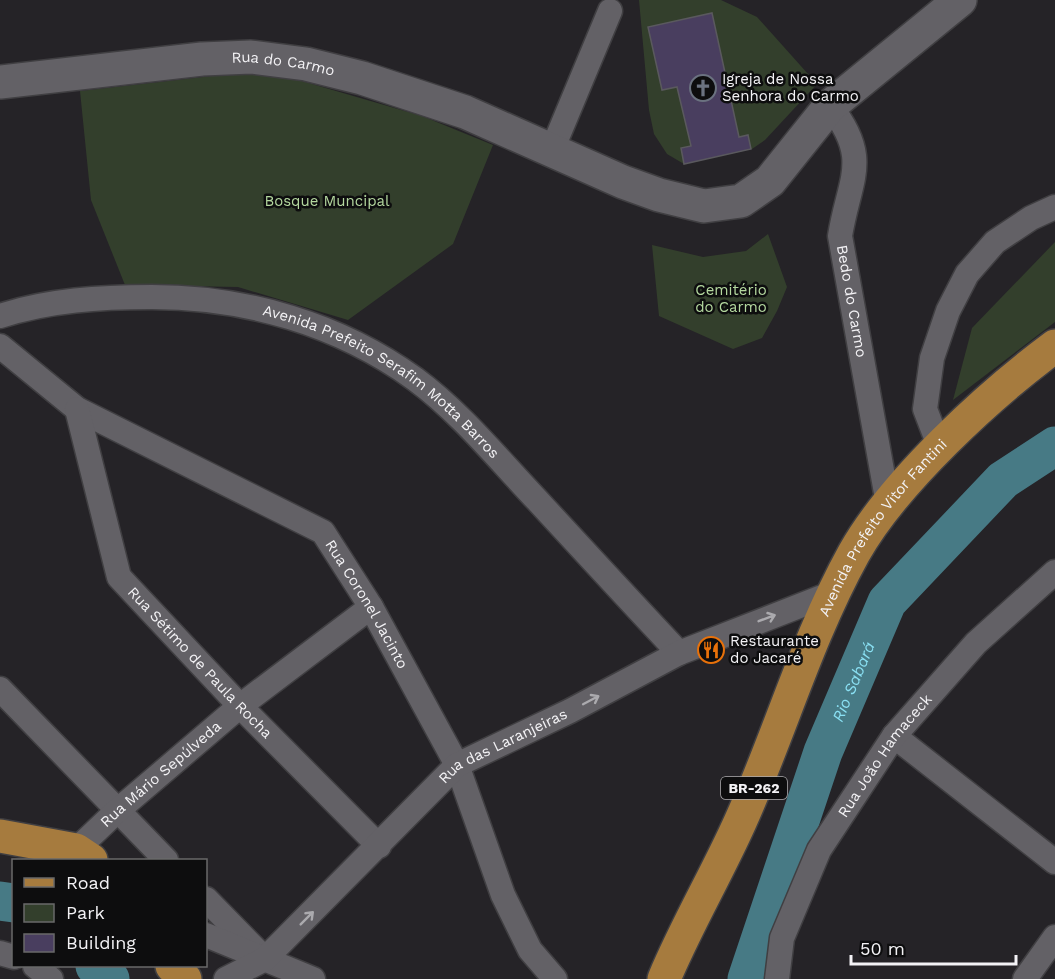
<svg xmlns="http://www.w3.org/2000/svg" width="1055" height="979" viewBox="0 0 1055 979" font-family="'Work Sans',sans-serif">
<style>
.green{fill:#333f2c}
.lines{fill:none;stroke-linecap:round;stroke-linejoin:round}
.river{stroke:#477a85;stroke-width:39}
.building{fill:#493e5f;stroke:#5a595e;stroke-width:1.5}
.street-casing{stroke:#403f42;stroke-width:27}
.secondary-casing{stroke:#403f42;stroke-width:36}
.primary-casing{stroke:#403f42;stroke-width:36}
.street{stroke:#636166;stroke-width:24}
.secondary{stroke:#636166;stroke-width:33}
.primary{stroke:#a67b3e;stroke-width:33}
.oneway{stroke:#abaaae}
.labels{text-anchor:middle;stroke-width:5;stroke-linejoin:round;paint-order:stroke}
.shield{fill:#0d0d0e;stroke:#aeadb0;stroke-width:1.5}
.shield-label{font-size:14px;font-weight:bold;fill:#f3f2f5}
.street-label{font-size:15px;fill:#f3f2f5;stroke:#0d0d0e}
.poi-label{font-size:15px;fill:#f3f2f5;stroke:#0d0d0e;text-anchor:start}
.park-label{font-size:15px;fill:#b4d89f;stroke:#0d0d0e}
.water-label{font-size:16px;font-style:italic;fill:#8ae0f3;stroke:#0d0d0e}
</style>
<rect width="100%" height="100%" fill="#252327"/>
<!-- green -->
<g class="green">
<polygon points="639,0 721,0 757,17 817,84 765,140 752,149 684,164 667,154 654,134 649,110"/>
<polygon points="264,70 422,116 493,145 453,244 348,320 238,287 125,285 91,200 80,91"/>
<polygon points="768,234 787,287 777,311 762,338 733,349 659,316 652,245 703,257 746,251"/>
<polygon points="1055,242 1055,322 953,400 972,328"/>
</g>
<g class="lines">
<!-- river -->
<g class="river">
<polyline points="0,901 14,903"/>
<polyline points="95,966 110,979"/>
<path id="s1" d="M747,979L823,752L887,602L1003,480L1055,446"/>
</g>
</g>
<!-- building -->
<polygon class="building" points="712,13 739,137 748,135 751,149 684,164 681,148 691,146 677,87 662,90 648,27"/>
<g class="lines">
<defs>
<g id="street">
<path id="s2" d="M830,106C872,159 849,179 840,236L888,504"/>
<polyline points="552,150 610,11"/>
<path id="s3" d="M0,316C49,300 101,297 152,297C246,297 339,324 415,379C461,413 498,459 537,500C584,551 631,602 679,653"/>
<path id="s4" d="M0,346L77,409L323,532L371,607L457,765L503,895L530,950L555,979"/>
<path id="s5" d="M77,409L119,577L240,706L379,846"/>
<polyline points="940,448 925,409 932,358 948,311 967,274 995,242 1031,218 1055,207"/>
<polyline points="0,689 166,860"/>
<polyline points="894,736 1055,862"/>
<path id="s6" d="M74,860L76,850L117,811L240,706L371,607"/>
<polyline points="206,899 257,951"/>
<polyline points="206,935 313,979"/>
<polyline points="0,953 14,957"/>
<polyline points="35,966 51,979"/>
<path id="s7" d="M226,979L265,959L457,765L570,711L679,653L835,592"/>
<path id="s8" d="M777,979L782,938L819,850L894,736L976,643L1055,572"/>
<polyline points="1025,979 1055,937"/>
</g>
<g id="secondary">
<path id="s9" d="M0,82L202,59L251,57L306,64L362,78L465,112L623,182L659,195L704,206L741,201L770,181L830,106L960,0"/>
</g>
<g id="primary">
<polyline points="0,836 76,850 91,860"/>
<polyline points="172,966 185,979"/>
<path id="s10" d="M664,979C687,924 717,874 741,820C780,733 807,638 854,553C894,482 989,395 1055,346"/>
</g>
</defs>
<!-- street casing -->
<use href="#street" class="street-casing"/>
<!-- secondary casing -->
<use href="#secondary" class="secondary-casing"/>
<!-- primary casing -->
<use href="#primary" class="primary-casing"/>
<!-- street -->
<use href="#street" class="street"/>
<!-- secondary -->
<use href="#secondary" class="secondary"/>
<!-- primary -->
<use href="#primary" class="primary"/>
</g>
<!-- one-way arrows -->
<defs><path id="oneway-shaft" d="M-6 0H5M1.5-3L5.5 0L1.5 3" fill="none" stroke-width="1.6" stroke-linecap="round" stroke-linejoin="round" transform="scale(1.5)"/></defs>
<g class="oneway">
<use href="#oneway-shaft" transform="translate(767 618) rotate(-21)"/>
<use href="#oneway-shaft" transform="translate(591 700) rotate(-28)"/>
<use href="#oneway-shaft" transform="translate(307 918) rotate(-45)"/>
</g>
<!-- icons -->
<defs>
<symbol id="church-ring" viewBox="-11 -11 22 22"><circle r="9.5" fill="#0d0d0e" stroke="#6b7280" stroke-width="1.5"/><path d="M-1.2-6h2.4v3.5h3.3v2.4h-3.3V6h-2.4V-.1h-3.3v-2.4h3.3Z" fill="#6b7280"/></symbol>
<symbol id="restaurant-ring" viewBox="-11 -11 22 22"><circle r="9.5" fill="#0d0d0e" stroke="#e8710a" stroke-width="1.5"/><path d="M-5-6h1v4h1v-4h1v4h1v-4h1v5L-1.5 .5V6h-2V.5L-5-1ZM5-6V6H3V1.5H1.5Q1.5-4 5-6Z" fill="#e8710a"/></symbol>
</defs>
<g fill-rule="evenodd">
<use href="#church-ring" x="688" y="73" width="30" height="30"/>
<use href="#restaurant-ring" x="696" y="635" width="30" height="30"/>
</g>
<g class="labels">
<!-- shield labels -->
<rect class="shield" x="721" y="777" width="66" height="22" rx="4.5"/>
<g class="shield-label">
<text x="754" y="793">BR-262</text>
</g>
<!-- street labels -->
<g class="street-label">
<text dy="5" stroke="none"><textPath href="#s9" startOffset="285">Rua do Carmo</textPath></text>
<text dy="5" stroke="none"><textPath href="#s2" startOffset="204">Bedo do Carmo</textPath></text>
<text dy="5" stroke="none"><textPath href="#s3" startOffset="406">Avenida Prefeito Serafim Motta Barros</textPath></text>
<text dy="5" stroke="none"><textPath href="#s10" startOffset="504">Avenida Prefeito Vitor Fantini</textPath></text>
<text dy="5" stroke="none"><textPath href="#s4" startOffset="459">Rua Coronel Jacinto</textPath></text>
<text dy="5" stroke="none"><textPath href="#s5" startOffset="291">Rua Sétimo de Paula Rocha</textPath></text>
<text dy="5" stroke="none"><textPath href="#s7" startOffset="366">Rua das Laranjeiras</textPath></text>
<text dy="5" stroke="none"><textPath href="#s8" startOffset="252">Rua João Hamaceck</textPath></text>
<text dy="5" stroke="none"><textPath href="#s6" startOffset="124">Rua Mário Sepúlveda</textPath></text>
</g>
<!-- poi labels -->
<g class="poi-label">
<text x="722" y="84">Igreja de Nossa<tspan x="722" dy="17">Senhora do Carmo</tspan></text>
<text x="730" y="646">Restaurante<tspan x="730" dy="17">do Jacaré</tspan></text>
</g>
<!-- park labels -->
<g class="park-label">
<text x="327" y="206">Bosque Muncipal</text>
<text x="731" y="295">Cemitério<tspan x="731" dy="17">do Carmo</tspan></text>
</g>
<!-- water labels -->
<g class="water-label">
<text dy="6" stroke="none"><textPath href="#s1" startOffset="316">Rio Sabará</textPath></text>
</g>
</g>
<!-- legend -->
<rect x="12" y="859" width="195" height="108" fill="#0d0d0e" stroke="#69696a" stroke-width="1.5"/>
<rect x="24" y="878" width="30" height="9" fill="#a67b3e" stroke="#69696a" stroke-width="1.5"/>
<text x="66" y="889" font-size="18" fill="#f3f2f5">Road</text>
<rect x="24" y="904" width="30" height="18" fill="#333f2c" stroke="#69696a" stroke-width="1.5"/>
<text x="66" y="919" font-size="18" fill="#f3f2f5">Park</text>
<rect x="24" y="934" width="30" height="18" fill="#493e5f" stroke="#69696a" stroke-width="1.5"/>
<text x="66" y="949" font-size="18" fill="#f3f2f5">Building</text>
<!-- scale -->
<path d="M851 955v9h165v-9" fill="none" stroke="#f3f2f5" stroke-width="3"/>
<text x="860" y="955" font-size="18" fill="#f3f2f5" stroke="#0d0d0e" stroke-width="4.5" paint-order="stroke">50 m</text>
</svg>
